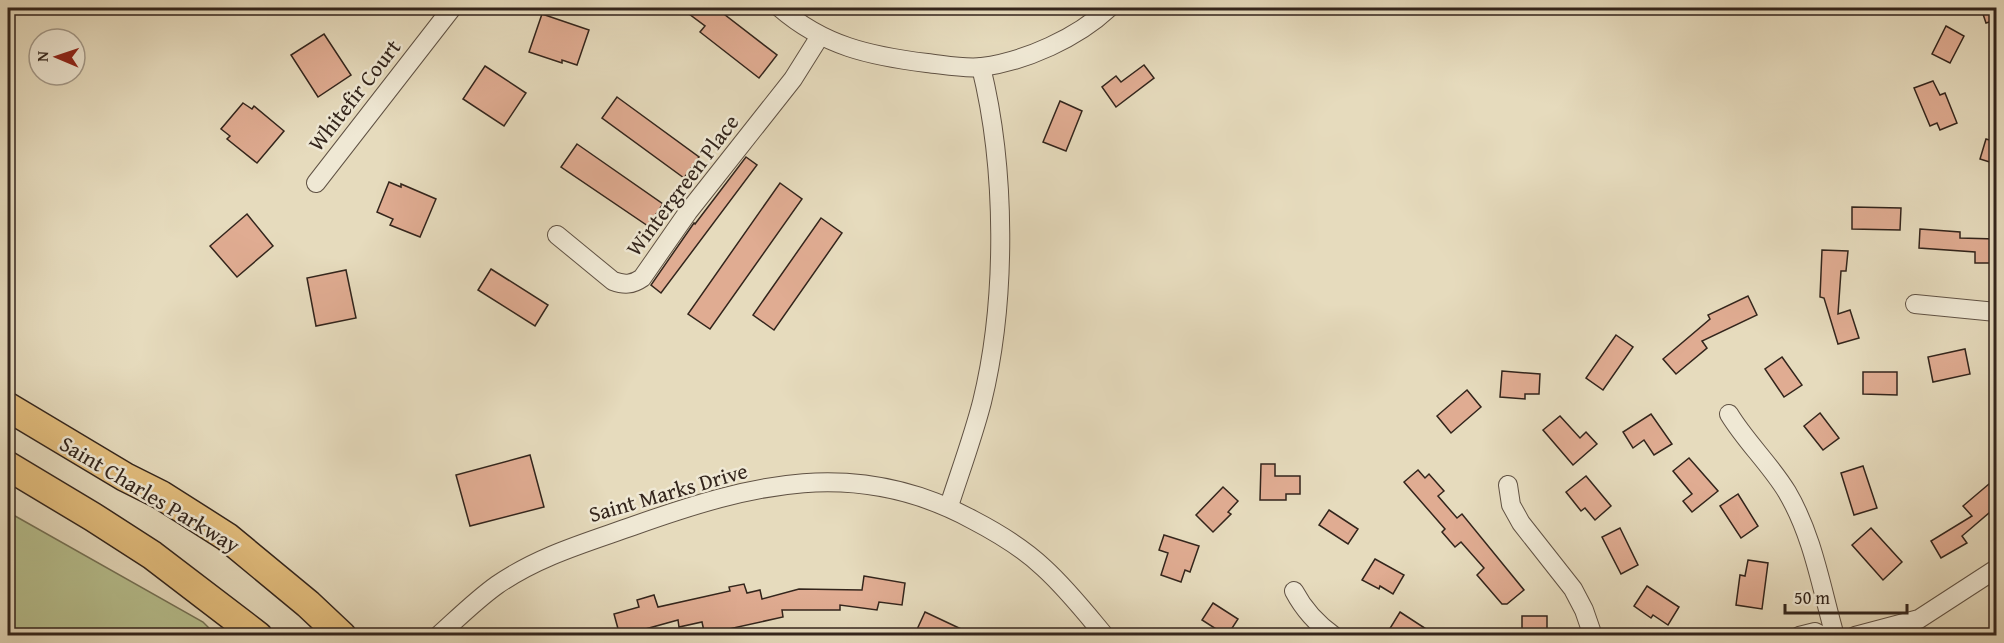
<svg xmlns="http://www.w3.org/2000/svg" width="2004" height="643" viewBox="0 0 2004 643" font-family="'Gentium Book Plus',serif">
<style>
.green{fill:#b7c08f;stroke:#757256;stroke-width:1.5}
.building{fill:#e0ac92;stroke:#33251c;stroke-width:1.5}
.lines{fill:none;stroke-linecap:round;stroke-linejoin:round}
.street-casing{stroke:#605244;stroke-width:20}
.primary-casing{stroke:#33251c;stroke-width:31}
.street{stroke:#efe8d4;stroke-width:18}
.primary{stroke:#e3be7e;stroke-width:28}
.labels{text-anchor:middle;stroke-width:5;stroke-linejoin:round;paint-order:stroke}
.street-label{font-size:22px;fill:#33251c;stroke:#efe8d4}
</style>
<rect width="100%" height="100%" fill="#e6dbbd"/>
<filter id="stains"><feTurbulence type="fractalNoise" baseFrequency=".00333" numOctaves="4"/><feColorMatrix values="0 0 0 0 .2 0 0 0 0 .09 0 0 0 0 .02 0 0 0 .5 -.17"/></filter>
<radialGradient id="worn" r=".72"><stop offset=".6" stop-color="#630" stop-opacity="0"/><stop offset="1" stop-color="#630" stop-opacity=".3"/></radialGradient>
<!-- green -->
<polygon class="green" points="8,512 203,622 216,635 8,635"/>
<!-- building -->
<g class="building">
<polygon points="681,8 716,8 777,55 759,78 700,32 705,26"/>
<polygon points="1981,8 1996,8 1996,20 1986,23"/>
<polygon points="542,14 589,30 577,65 562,60 562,63 529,52"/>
<polygon points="1946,26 1964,36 1950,63 1932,54"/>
<polygon points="324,34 351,75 318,97 291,55"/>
<polygon points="1144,65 1154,78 1116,107 1102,87 1116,76 1121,82"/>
<polygon points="485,66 526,93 504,126 463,99"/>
<polygon points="1933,81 1940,95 1945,93 1957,123 1940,130 1937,123 1930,126 1914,88"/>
<polygon points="617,97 699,157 684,178 602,118"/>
<polygon points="1060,101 1082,111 1066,151 1043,142"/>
<polygon points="243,103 252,109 254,106 284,131 257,163 227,139 230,136 221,129"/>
<polygon points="1986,139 1996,142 1996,164 1980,159"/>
<polygon points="577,144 663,204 648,226 561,167"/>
<polygon points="746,157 757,165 661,293 651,285 694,223 695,224"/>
<polygon points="389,182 401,187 401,184 436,199 420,237 390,225 393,219 377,212"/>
<polygon points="780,183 802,199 710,329 688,314"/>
<polygon points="1852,207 1901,208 1900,230 1852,229"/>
<polygon points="247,214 273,246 237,277 210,246"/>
<polygon points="821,218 842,233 774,330 753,315"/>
<polygon points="1920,229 1960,232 1960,238 1996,239 1996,263 1975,263 1975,252 1919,248"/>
<polygon points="1822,250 1848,251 1846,271 1841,271 1838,314 1850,310 1859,338 1838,344 1824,298 1820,297"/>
<polygon points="491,269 548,305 535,326 478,290"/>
<polygon points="346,270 356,318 316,326 307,278"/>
<polygon points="1748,296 1757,315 1702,341 1707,348 1676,374 1663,359 1710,319 1708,315"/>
<polygon points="1616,335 1633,347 1603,390 1586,378"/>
<polygon points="1965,349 1970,374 1933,382 1928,357"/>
<polygon points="1782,357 1802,385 1784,397 1765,369"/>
<polygon points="1502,371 1540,374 1539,394 1525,394 1525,399 1500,397"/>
<polygon points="1863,372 1897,372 1897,395 1863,394"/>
<polygon points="1467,390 1481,407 1451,433 1437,416"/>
<polygon points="1820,413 1839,438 1823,450 1804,426"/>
<polygon points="1651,414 1672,444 1654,455 1644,440 1633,448 1623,432"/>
<polygon points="1560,416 1580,438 1586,432 1597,444 1573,465 1543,430"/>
<polygon points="530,455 544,507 470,526 456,475"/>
<polygon points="1689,458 1718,491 1692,512 1683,501 1692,494 1673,471"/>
<polygon points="1261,464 1275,464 1275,476 1300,476 1300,494 1286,494 1286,500 1260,500"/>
<polygon points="1863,466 1877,508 1854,515 1841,473"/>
<polygon points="1418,470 1425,478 1429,474 1444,491 1438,496 1457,518 1462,514 1524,590 1507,604 1502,604 1477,575 1484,568 1461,542 1455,547 1442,532 1445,529 1404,482"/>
<polygon points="1586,476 1611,506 1595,520 1585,508 1581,511 1566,492"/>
<polygon points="1996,478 1996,507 1962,536 1967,543 1941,558 1931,541 1972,516 1963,506"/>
<polygon points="1223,487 1238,501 1228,512 1231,514 1213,532 1196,515"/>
<polygon points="1738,494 1758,526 1741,538 1720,506"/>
<polygon points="1329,510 1358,529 1348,544 1319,525"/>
<polygon points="1620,528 1638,565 1621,574 1602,537"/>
<polygon points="1871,528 1902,562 1883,580 1852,545"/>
<polygon points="1164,535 1199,546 1190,572 1185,570 1181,582 1161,575 1168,553 1159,550"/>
<polygon points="1375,559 1404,575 1393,594 1380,586 1379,589 1362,580"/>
<polygon points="1748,560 1768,563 1762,609 1736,605 1740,575 1745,576"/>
<polygon points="864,576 905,583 902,605 879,602 877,610 840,605 840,610 782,610 783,617 724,630 725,634 716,636 705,636 702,622 679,627 678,620 620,636 614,614 639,607 637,600 654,595 658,607 730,591 729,587 744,584 747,593 760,590 762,599 799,589 862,590"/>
<polygon points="1647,586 1679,607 1668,625 1653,615 1651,618 1634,606"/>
<polygon points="1213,603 1238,619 1227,636 1202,620"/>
<polygon points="925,612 976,636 914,636"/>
<polygon points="1400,612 1437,636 1398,636 1389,630"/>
<polygon points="1522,616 1547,616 1547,635 1522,636"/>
</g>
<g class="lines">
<defs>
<g id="street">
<path d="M780,8C824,46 870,56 927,63C945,65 964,69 982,67C1026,61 1077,38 1109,8"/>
<polyline points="316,183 452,8"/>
<path d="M557,235L613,281C624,285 632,285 642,278L688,212L793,79L820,36"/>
<polyline points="1915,304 1996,312"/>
<path d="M1729,414C1746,442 1770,464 1787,492C1813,536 1821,587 1835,636"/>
<polyline points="1508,485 1511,505 1521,523 1573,589 1584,610 1593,636"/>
<path d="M949,506C960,472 973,437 982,402C1007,300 1006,168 981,67"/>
<path d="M1294,591C1304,610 1317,624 1334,636"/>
<path d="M438,636C457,619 476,600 497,585C539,556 585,543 633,526C751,484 856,456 973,520C998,533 1024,549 1044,568C1067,589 1085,612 1105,636"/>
<polyline points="1799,636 1815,632 1823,636"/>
<polyline points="1855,636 1919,619 1996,569"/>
</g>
<g id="primary">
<polyline points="8,407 125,477 161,495 227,537 308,604 342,636"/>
<polyline points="8,466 93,517 152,555 258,636"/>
</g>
</defs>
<!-- street casing -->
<use href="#street" class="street-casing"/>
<!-- primary casing -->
<use href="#primary" class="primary-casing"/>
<!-- street -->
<use href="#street" class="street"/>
<!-- primary -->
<use href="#primary" class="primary"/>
</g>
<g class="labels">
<!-- street labels -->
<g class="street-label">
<text transform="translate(354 95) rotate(-52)" y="8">Whitefir Court</text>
<text transform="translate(682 185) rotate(-53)" y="8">Wintergreen Place</text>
<text transform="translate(668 492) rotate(-16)" y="8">Saint Marks Drive</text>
<text transform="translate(150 494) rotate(31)" y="8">Saint Charles Parkway</text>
</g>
</g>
<!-- margin -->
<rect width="2004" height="643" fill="none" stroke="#e6dbbd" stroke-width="30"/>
<rect x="9" y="9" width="1986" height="625" fill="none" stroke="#33251c" stroke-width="3"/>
<rect x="15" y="15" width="1974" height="613" fill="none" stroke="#33251c" stroke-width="1.5"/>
<!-- north arrow -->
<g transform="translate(57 57) rotate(272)"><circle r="28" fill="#efe8d4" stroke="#a49a8a" stroke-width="1.5"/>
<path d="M0-4.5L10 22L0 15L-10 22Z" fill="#8f2418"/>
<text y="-9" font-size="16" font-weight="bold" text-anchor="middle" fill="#33251c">N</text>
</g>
<!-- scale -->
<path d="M1785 604v9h122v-9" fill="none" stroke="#33251c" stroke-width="3"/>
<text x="1794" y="604" font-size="18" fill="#33251c" stroke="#efe8d4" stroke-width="4.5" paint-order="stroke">50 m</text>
<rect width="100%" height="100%" filter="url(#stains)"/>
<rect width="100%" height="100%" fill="url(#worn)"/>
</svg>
